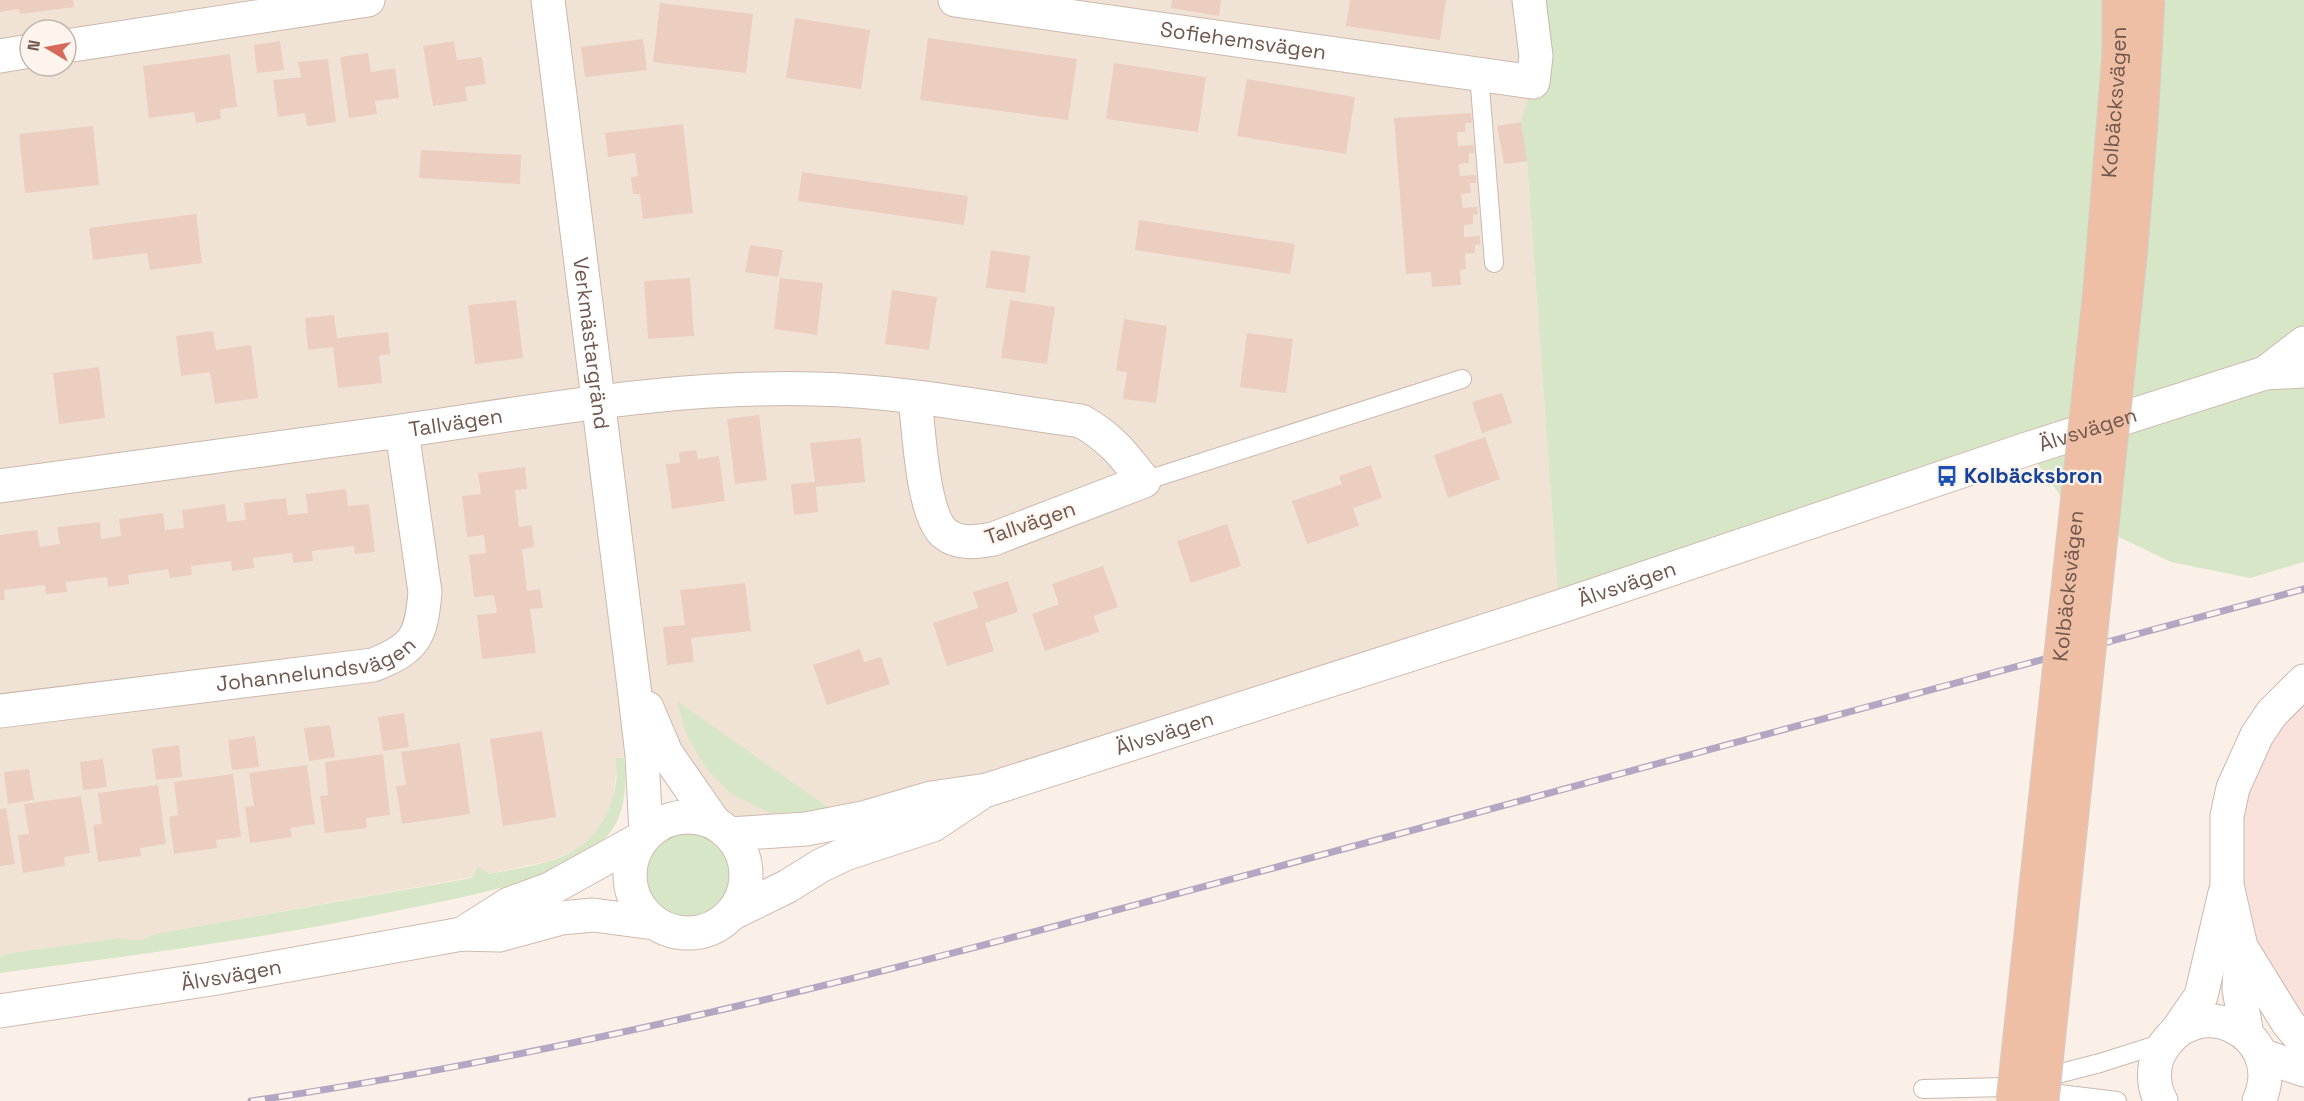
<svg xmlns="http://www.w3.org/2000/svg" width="2304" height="1101" viewBox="0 0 2304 1101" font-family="'Space Grotesk',sans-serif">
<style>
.residential{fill:#f1e2d6;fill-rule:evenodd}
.commercial{fill:#f9e1dc}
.green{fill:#d7e6c7}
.building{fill:#eccec1}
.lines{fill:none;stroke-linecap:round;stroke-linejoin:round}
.service-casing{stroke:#cab8ae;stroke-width:20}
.minor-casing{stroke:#cab8ae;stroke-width:35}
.secondary-casing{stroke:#cfbaaf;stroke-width:35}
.service{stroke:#fff;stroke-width:18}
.minor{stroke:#fff;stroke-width:33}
.secondary{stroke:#fff;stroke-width:33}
.rail-casing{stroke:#b3a6c2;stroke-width:7}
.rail{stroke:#fdf5ed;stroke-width:4.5;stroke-dasharray:14;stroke-linecap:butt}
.trunk-bridge-casing{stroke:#d4cdca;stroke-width:35;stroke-linecap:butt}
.trunk-bridge{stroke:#efbfa5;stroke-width:33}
.labels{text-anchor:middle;stroke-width:4.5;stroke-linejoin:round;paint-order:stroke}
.street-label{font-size:21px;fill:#70574e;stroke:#fdf5ed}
.transit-label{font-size:21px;font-weight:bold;fill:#164399;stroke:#fdf5ed;text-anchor:start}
</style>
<rect width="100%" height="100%" fill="#faf0e7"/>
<!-- residential -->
<path class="residential" d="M0,0H1529L1536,56L1527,161L1559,607L1132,742L730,834L666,754L615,758L617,767L613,801L600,829L577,850L550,861L488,874L478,866L473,877L154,934L145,939L133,941L120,938L4,954L0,958ZM30,30H66V66H30Z"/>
<!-- commercial -->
<polygon class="commercial" points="2304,681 2304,1042 2227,885 2227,816"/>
<!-- green -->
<g class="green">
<polygon points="1529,0 2304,0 2304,562 2250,578 2171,562 2075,516 2027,449 1559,607 1527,161 1521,122 1533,82"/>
<polygon points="677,701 833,811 770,813 731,794 705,767 686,733"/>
<path d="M615,758H624C627,784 626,818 605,838C563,879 476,894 420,906C281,936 141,955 0,973V958L4,954L120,938C133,941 142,942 154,934L472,878L478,866L489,874C537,864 584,863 607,813C615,797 619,775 615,758Z"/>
<circle cx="688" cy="875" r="58"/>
</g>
<!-- building -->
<g class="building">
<polygon points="0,0 73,0 74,7 20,14 19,9 0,12"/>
<polygon points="1172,0 1221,0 1219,16 1171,8"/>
<polygon points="1350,0 1446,0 1440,40 1346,26"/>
<polygon points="660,3 753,14 746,73 653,62"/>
<polygon points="795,18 870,30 861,89 786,78"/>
<polygon points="928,38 1077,59 1068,120 920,100"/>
<polygon points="643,39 647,70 585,77 581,47"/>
<polygon points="280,41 284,70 257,73 254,45"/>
<polygon points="454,41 457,60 482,57 486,84 465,87 467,101 433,106 423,46"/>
<polygon points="368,53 371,72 395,68 399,98 375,101 377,114 349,118 340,57"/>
<polygon points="230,54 237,107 220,109 221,119 196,123 194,112 149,118 143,66"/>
<polygon points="328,59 336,122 307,126 305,113 278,117 273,80 301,77 298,62"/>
<polygon points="1114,63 1206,77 1198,132 1106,119"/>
<polygon points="1247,79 1355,97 1346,154 1237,136"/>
<polygon points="1471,113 1472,123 1465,123 1465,132 1457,132 1458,146 1474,145 1474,153 1469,153 1469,163 1459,164 1460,176 1476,175 1476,183 1470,183 1471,193 1461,194 1463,208 1477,207 1478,214 1473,215 1473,224 1464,225 1464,237 1480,236 1480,244 1475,245 1475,253 1465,254 1466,269 1460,270 1461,285 1432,287 1431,272 1406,274 1394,118"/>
<polygon points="1521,122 1527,161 1504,164 1497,126"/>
<polygon points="683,124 693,213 643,219 640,194 633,194 631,177 638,176 635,153 608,157 605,133"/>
<polygon points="93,126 99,185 25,193 19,134"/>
<polygon points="421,150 521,155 520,184 419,178"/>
<polygon points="802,172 968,196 964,225 798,201"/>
<polygon points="196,214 202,263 150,270 147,253 93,260 89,228"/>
<polygon points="1139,220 1295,244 1290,274 1135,250"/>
<polygon points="750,245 783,250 778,277 745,272"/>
<polygon points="991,250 1030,256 1025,293 986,288"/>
<polygon points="690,278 694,336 648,339 644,281"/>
<polygon points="780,278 823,283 817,335 774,329"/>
<polygon points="892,290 937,297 929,350 885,344"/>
<polygon points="516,300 523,358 475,364 468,305"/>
<polygon points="1010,300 1055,307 1047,364 1001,358"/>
<polygon points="334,315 337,338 388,332 390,354 379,356 382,383 338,388 333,347 308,350 305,318"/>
<polygon points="1124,319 1167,326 1156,403 1123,399 1127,372 1116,371"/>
<polygon points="213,331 216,350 251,345 258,398 215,404 210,372 181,376 176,336"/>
<polygon points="1247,333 1293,339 1286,393 1240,387"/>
<polygon points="99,367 105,418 59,424 53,373"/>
<polygon points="1502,393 1512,423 1482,433 1472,402"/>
<polygon points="759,415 767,480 735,484 727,419"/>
<polygon points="1485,437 1500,479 1448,498 1434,455"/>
<polygon points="861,438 865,482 816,487 818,512 794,515 791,484 815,482 810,443"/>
<polygon points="696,450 698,459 719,456 725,501 672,509 666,464 680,463 679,452"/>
<polygon points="1371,465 1382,498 1353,508 1359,526 1307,544 1292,501 1342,484 1339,476"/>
<polygon points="525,467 527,489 515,490 519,527 532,525 534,547 522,549 527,591 540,589 543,608 530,609 536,653 482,659 477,615 497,613 494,595 474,597 469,555 486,553 484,535 467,537 462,496 481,494 478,473"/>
<polygon points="346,489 348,506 369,504 375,552 355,554 354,546 312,551 313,561 293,563 292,553 253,558 254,568 232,571 231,561 191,566 192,575 170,578 168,569 128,575 129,584 108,587 107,577 66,582 67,592 46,594 45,585 4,590 5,600 0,600 0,535 37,530 40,547 60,544 57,527 100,522 101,539 121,536 119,519 163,513 165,530 184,528 182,510 225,504 227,522 246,520 244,503 286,498 288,515 308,513 306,494"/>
<polygon points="1227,524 1241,566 1191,583 1177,541"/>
<polygon points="1103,566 1118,607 1094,616 1099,632 1045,651 1032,614 1059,604 1052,584"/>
<polygon points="1008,581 1018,612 985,623 994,651 947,666 933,623 978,608 973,592"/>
<polygon points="745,583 751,631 691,638 694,662 667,665 663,627 685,625 680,590"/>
<polygon points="860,649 864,662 881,657 890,684 827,705 813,665"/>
<polygon points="404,713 409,747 383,751 378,717"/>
<polygon points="330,725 335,757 309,761 304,728"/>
<polygon points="542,731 556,817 503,826 490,739"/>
<polygon points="255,736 259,767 232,770 228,740"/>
<polygon points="460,743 470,814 402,824 396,786 406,785 401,752"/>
<polygon points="179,745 182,777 156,780 152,749"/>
<polygon points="383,754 390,815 366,818 367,828 325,833 320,796 328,795 325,762"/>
<polygon points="103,759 107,787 83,790 80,762"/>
<polygon points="307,765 315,824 290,828 292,837 250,843 245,807 254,806 249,773"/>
<polygon points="29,769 34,800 8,804 4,772"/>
<polygon points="233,774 241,837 216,840 217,848 174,854 169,817 178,815 174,782"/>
<polygon points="158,785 166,844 140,848 141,856 98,862 93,825 102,824 98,793"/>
<polygon points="81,796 90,853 64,857 65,866 23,873 18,835 29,834 24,804"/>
<polygon points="6,808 15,864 0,866 0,809"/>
</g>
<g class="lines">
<defs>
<g id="service">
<polyline points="1479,74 1494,263"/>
<polyline points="1144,481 1462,379"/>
<polyline points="2038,1079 2100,1063 2166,1042"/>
<polyline points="1923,1089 2004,1087 2117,1101"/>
</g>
<g id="minor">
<path id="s1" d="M548,0L634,687L642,755L646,834"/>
<path id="s2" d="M955,0L1533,82L1536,56L1529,0"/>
<polyline points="66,46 368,0"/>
<polyline points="0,56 30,51"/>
<path id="s3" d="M0,486C134,467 268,450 401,431C538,411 675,385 815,389C904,391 993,409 1081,421C1110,437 1124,455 1144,481L993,539C977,542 958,545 944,533C922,513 919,429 915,398"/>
<polyline points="647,708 666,753 714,822"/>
<path id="s4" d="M0,711L373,665C416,648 421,637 425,592L402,431"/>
<polyline points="2241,947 2288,1023 2304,1042"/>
<polyline points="2176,1032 2201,996 2225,893"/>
<polyline points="2247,1035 2239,989 2241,947 2227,885 2227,816 2233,788 2257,735 2272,713 2304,681"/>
<polyline points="2261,1055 2304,1070"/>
<path d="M2161,1101C2153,1087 2152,1067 2160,1052C2196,987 2289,1034 2259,1101"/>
</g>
<g id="secondary">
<polyline points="2265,373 2304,343"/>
<circle cx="688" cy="875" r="58"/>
<path id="s5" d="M730,834L806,829L863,818L931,798L987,790L1559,607L2027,449L2265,373L2304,371"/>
<polyline points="733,913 788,886 820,866 845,854 933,825 978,795"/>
<polyline points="462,934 509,904 550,889 642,838"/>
<path id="s6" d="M0,1011L211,979L462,934L499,935L561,918L593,915L654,923"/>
</g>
</defs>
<!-- service casing -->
<use href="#service" class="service-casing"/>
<!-- minor casing -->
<use href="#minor" class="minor-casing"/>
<!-- secondary casing -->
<use href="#secondary" class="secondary-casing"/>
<!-- service -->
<use href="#service" class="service"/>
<!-- minor -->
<use href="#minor" class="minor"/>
<!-- secondary -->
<use href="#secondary" class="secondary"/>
<defs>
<path id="rail" d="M251,1101C599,1050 938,958 1277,867C1619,774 1962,681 2304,589"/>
</defs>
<!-- rail casing -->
<use href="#rail" class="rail-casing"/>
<!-- rail -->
<use href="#rail" class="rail"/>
<defs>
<g id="trunk-bridge">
<path id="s7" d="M2013,1101L2100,290L2119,54V0"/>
<polyline points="2042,1101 2131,247 2141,123 2148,0"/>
</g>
</defs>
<!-- trunk-bridge casing -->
<use href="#trunk-bridge" class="trunk-bridge-casing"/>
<!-- trunk-bridge -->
<use href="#trunk-bridge" class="trunk-bridge"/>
</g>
<!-- icons -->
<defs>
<symbol id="bus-bare" viewBox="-9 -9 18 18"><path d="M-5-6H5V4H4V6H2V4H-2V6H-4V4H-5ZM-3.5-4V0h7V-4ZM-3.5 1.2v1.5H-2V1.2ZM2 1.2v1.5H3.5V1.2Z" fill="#1a4fb4" stroke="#fdf5ed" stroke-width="2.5" paint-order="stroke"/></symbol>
</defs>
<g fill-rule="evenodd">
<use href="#bus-bare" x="1932" y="461" width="30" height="30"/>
</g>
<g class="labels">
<!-- street labels -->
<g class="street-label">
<text dy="7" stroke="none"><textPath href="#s2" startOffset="291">Sofiehemsvägen</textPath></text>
<text dy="7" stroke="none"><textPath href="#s7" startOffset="1004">Kolbäcksvägen</textPath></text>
<text dy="7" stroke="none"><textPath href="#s1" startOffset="346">Verkmästargränd</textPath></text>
<text dy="7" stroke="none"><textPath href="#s3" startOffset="460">Tallvägen</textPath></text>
<text dy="7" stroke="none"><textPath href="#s5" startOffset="1420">Älvsvägen</textPath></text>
<text transform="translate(1030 523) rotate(-19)" y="7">Tallvägen</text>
<text dy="7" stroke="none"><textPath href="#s5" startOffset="934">Älvsvägen</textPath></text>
<text dy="7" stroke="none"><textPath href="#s7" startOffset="518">Kolbäcksvägen</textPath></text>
<text dy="7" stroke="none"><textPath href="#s4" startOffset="320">Johannelundsvägen</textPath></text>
<text dy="7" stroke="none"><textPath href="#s5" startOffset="448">Älvsvägen</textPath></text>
<text dy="7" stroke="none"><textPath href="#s6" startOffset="234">Älvsvägen</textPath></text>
</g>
<!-- transit labels -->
<g class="transit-label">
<text x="1964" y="483">Kolbäcksbron</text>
</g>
</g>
<!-- north arrow -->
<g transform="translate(48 48) rotate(280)"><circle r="28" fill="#fdf5ed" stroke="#c5b6ad" stroke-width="1.5"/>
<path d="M0-4.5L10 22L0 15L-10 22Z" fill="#d66959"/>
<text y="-9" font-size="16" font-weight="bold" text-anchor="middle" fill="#70574e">N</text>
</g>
</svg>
